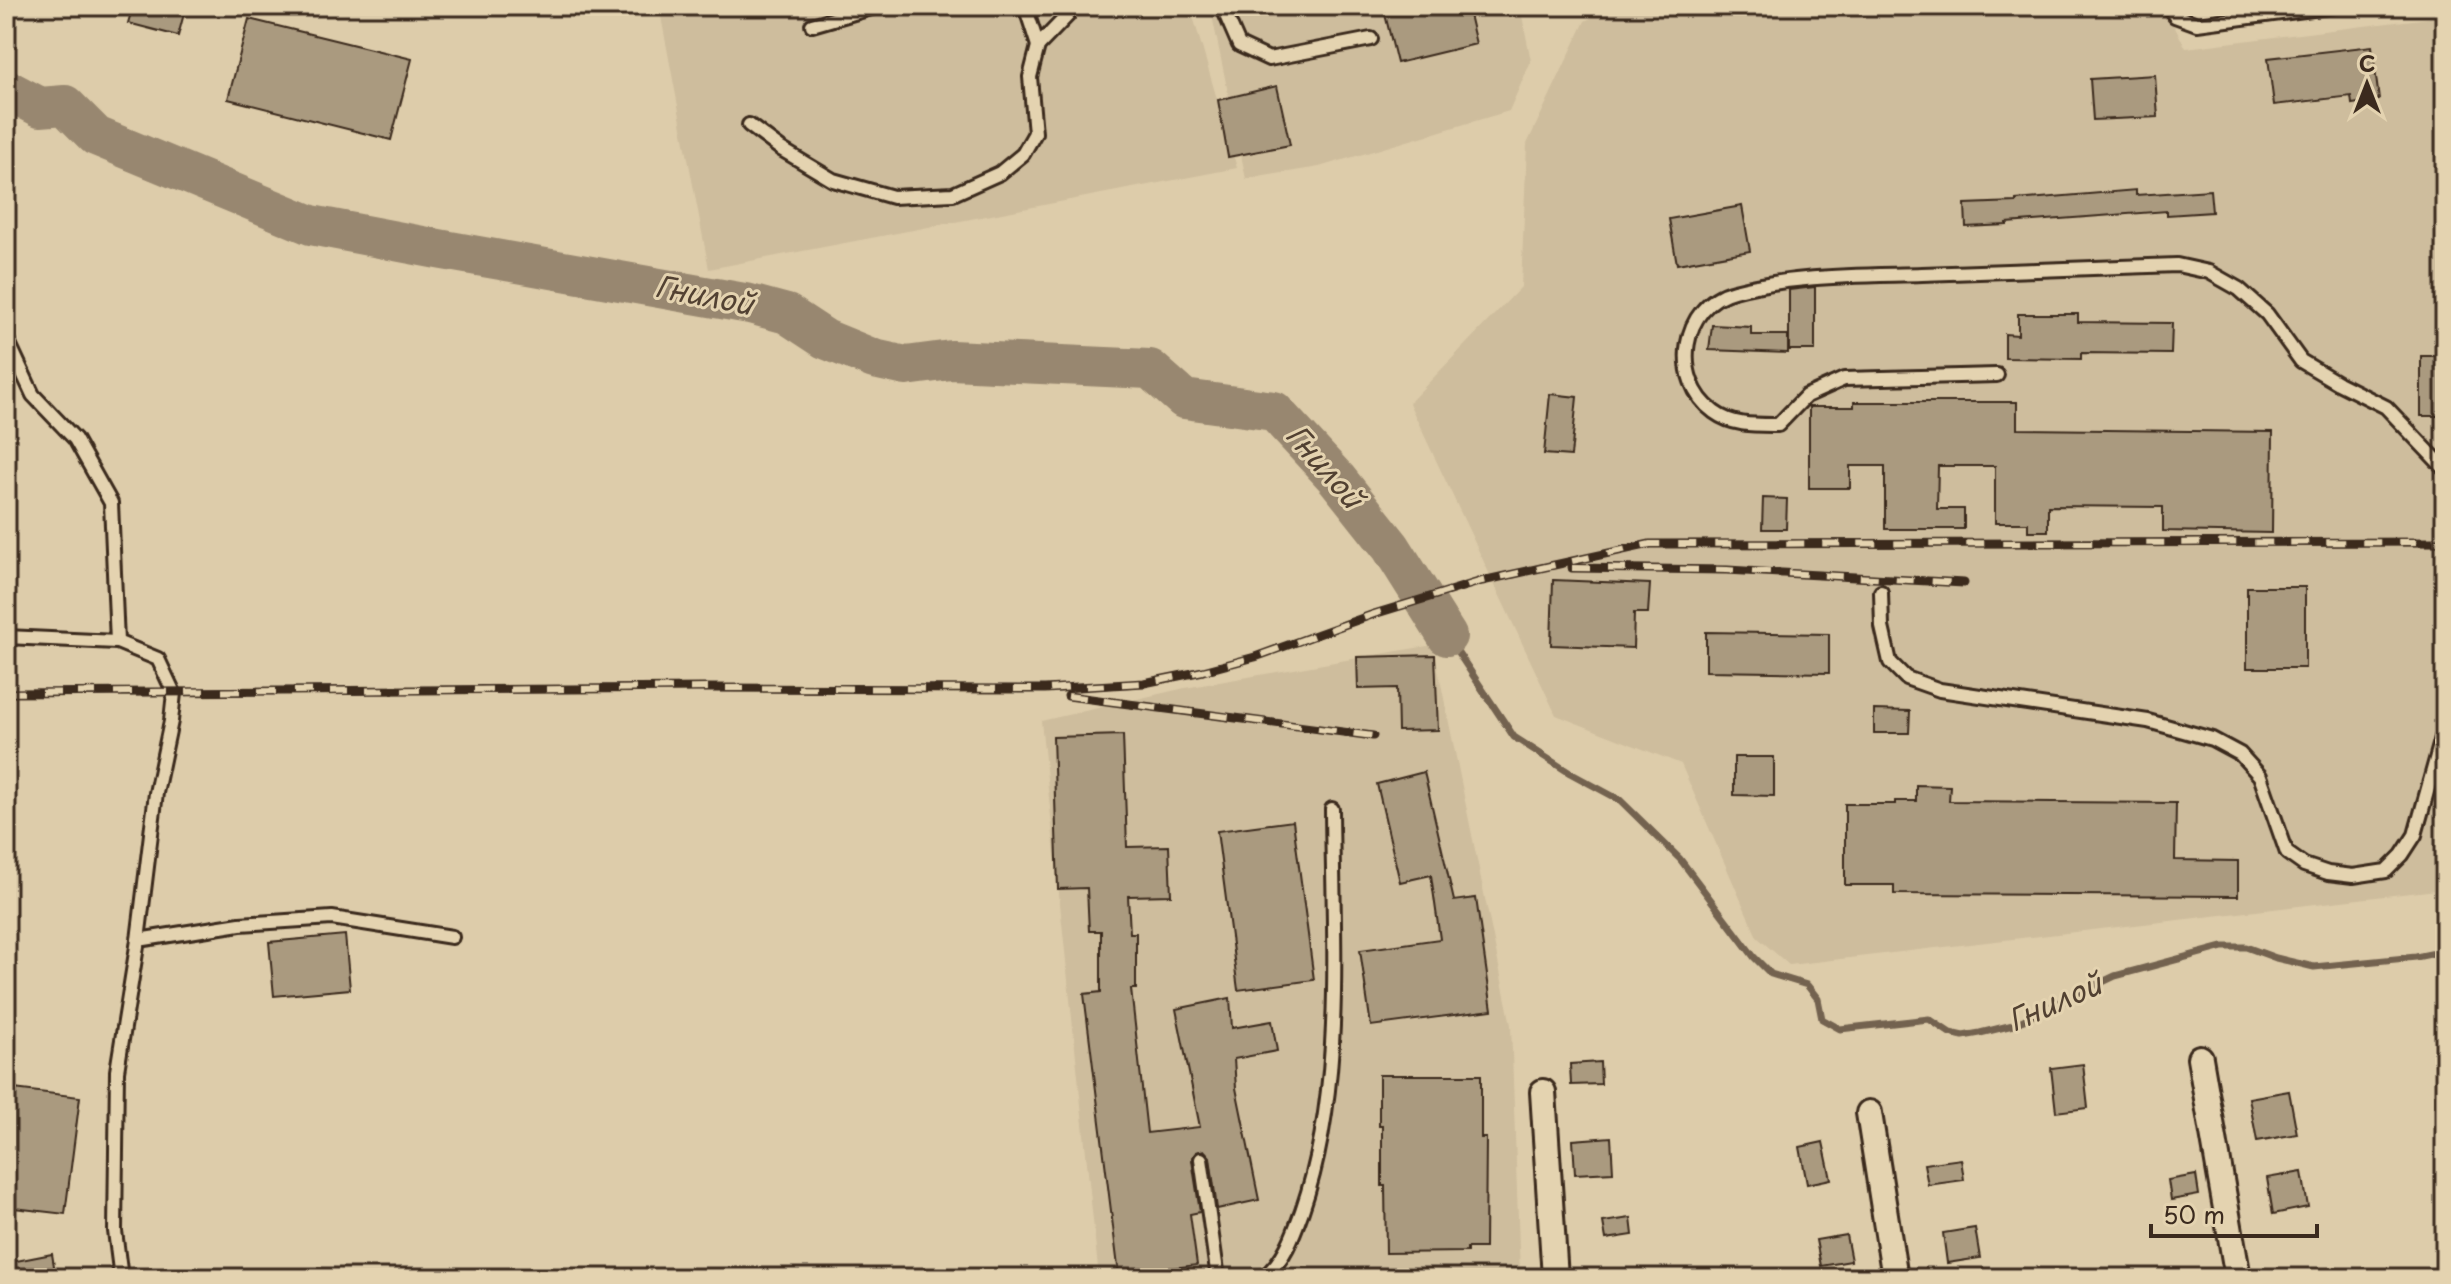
<svg xmlns="http://www.w3.org/2000/svg" width="2451" height="1284" viewBox="0 0 2451 1284" font-family="'Playpen Sans',sans-serif">
<style>
.built{fill:#cebd9d}
.lines{fill:none;stroke-linecap:round;stroke-linejoin:round}
.stream{stroke:#73624f;stroke-width:7}
.river{stroke:#98876f;stroke-width:40}
.building{fill:#aa9a7f;stroke:#3b2a1e;stroke-width:2}
.service-casing{stroke:#3b2a1e;stroke-width:18}
.minor-casing{stroke:#3b2a1e;stroke-width:30}
.service{stroke:#e4d3b0;stroke-width:12}
.minor{stroke:#e4d3b0;stroke-width:24}
.rail-casing{stroke:#3b2a1e;stroke-width:9}
.rail{stroke:#e4d3b0;stroke-width:6;stroke-dasharray:18;stroke-linecap:butt}
.labels{text-anchor:middle;stroke-width:6;stroke-linejoin:round;paint-order:stroke}
.water-label{font-size:30px;font-style:italic;fill:#524132;stroke:#e4d3b0}
</style>
<rect width="100%" height="100%" fill="#dca"/>
<filter id="ink" filterUnits="userSpaceOnUse"><feTurbulence type="fractalNoise" baseFrequency=".0125" numOctaves="2"/><feDisplacementMap in="SourceGraphic" scale="16" xChannelSelector="R" yChannelSelector="G"/><feConvolveMatrix kernelMatrix="1 2 1 2 8 2 1 2 1" color-interpolation-filters="sRGB"/></filter>
<g filter="url(#ink)">
<!-- built -->
<g class="built">
<polygon points="659,6 1190,6 1237,168 709,269"/>
<polygon points="1210,6 1520,6 1531,61 1509,111 1319,167 1246,179"/>
<polygon points="1614,6 2163,6 2186,48 2445,16 2445,889 1789,965 1757,937 1681,764 1556,715 1409,403 1521,287 1527,144 1585,21"/>
<polygon points="1433,645 1511,1025 1520,1274 1419,1274 1359,1278 1099,1278 1041,721 1185,688"/>
</g>
<g class="lines">
<!-- stream -->
<polyline class="stream" points="1447,636 1514,737 1570,773 1620,800 1680,859 1754,957 1771,974 1807,985 1818,999 1822,1019 1840,1029 1929,1019 1950,1033 1963,1036 1980,1033 2013,1025 2115,976 2223,947 2246,947 2276,958 2314,967 2416,957 2445,951"/>
<!-- river -->
<polyline class="river" points="6,89 40,107 65,105 96,136 311,225 438,249 750,304 787,314 825,339 874,359 906,366 951,360 1150,369 1184,399 1274,411 1337,479 1391,547 1447,636"/>
</g>
<!-- building -->
<g class="building">
<polygon points="133,6 186,6 178,36 128,23"/>
<polygon points="1383,6 1467,6 1476,44 1397,63"/>
<polygon points="249,19 412,59 391,140 228,99"/>
<polygon points="2372,46 2379,100 2352,104 2351,96 2274,105 2268,58"/>
<polygon points="2155,75 2158,117 2093,120 2090,79"/>
<polygon points="1277,86 1290,145 1228,157 1218,100"/>
<polygon points="2136,190 2136,195 2210,190 2212,212 2167,215 2167,211 2007,223 2007,225 1966,227 1965,204 2016,202 2016,200"/>
<polygon points="1742,206 1750,251 1677,264 1669,219"/>
<polygon points="1815,287 1815,350 1789,350 1789,290"/>
<polygon points="2018,314 2078,314 2078,322 2172,323 2171,354 2081,353 2081,359 2005,358 2005,334 2018,335"/>
<polygon points="1712,325 1751,327 1751,335 1788,335 1788,353 1709,350"/>
<rect x="2421" y="356" width="24" height="60"/>
<polygon points="1550,394 1577,397 1571,456 1544,454"/>
<polygon points="1854,402 2017,402 2017,429 2273,432 2272,533 2163,531 2163,507 2048,506 2048,531 2028,531 2028,523 1995,523 1995,466 1938,466 1937,509 1964,509 1964,529 1885,529 1885,466 1850,466 1850,488 1809,488 1809,407 1854,407"/>
<polygon points="1763,498 1787,499 1786,529 1762,529"/>
<polygon points="1553,580 1650,584 1648,613 1634,613 1633,648 1551,645"/>
<rect x="2247" y="587" width="58" height="81"/>
<polygon points="1706,632 1829,634 1829,673 1706,671"/>
<polygon points="1435,655 1438,730 1398,731 1397,688 1358,689 1357,657"/>
<polygon points="1874,710 1910,711 1909,733 1874,733"/>
<polygon points="1123,735 1127,847 1169,846 1171,895 1128,896 1130,933 1136,933 1136,989 1131,989 1147,1133 1200,1127 1176,1009 1230,998 1232,1028 1272,1021 1277,1051 1234,1059 1236,1088 1259,1200 1217,1209 1210,1157 1204,1150 1196,1152 1192,1160 1200,1212 1190,1214 1197,1265 1119,1275 1084,994 1101,992 1101,931 1089,931 1087,888 1058,889 1053,737"/>
<polygon points="1734,757 1774,757 1774,796 1734,795"/>
<polygon points="1424,772 1454,901 1476,898 1492,1010 1371,1026 1360,950 1440,939 1431,875 1400,882 1377,784"/>
<polygon points="1916,785 1950,786 1949,801 2176,803 2175,860 2238,861 2238,896 1894,894 1894,885 1845,885 1845,804 1895,804 1895,801 1916,801"/>
<polygon points="1293,821 1314,980 1238,990 1217,831"/>
<polygon points="345,935 350,989 274,996 269,942"/>
<polygon points="1600,1062 1601,1084 1571,1085 1570,1064"/>
<polygon points="2083,1064 2088,1108 2056,1112 2051,1068"/>
<polygon points="1379,1075 1481,1075 1481,1138 1486,1138 1485,1248 1467,1248 1467,1252 1386,1253 1385,1186 1382,1186 1382,1126 1379,1126"/>
<polygon points="6,1088 80,1097 65,1214 6,1207"/>
<polygon points="2289,1091 2297,1134 2257,1141 2249,1098"/>
<polygon points="1611,1137 1613,1172 1575,1174 1573,1140"/>
<polygon points="1823,1142 1831,1179 1807,1184 1800,1147"/>
<polygon points="1961,1159 1964,1180 1928,1185 1924,1164"/>
<polygon points="2302,1172 2308,1207 2273,1214 2267,1178"/>
<polygon points="2196,1175 2199,1195 2171,1200 2168,1180"/>
<polygon points="1631,1218 1633,1235 1606,1239 1603,1222"/>
<polygon points="1975,1228 1980,1258 1947,1263 1943,1233"/>
<polygon points="1846,1235 1851,1261 1821,1266 1816,1240"/>
<polygon points="52,1254 56,1278 6,1278 6,1263"/>
</g>
<g class="lines">
<defs>
<g id="service">
<polyline points="1025,6 1038,46"/>
<polyline points="1222,6 1239,45 1269,59 1371,39"/>
<polyline points="2168,6 2175,16 2197,24 2335,6"/>
<polyline points="812,25 878,6"/>
<polyline points="749,125 781,149 833,180 893,197 953,194 1000,173 1023,154 1035,133 1030,77 1038,46 1068,15 1070,6"/>
<polyline points="6,337 33,395 75,439 111,503 117,642 158,659 174,693 171,721 156,793 138,940 117,1071 115,1231 121,1278"/>
<path d="M1997,375L1844,379L1806,396L1778,425C1755,425 1733,426 1714,412C1670,380 1681,304 1734,291C1795,275 1859,276 1922,274C2007,271 2092,268 2177,265L2209,272L2239,289L2267,314L2301,361L2338,383L2386,407L2445,469"/>
<polyline points="1881,592 1882,627 1890,662 1906,678 1940,690 2148,721 2212,739 2240,754 2260,776 2287,853 2304,865 2328,873 2353,876 2386,871 2402,855 2415,835 2445,727"/>
<polyline points="6,637 117,642"/>
<polyline points="138,940 240,924 332,918 452,937"/>
<polyline points="1201,1159 1218,1278"/>
<path d="M1263,1278C1284,1261 1293,1236 1302,1211C1345,1087 1333,938 1332,809"/>
</g>
<g id="minor">
<polyline points="2200,1058 2238,1278"/>
<polyline points="1543,1092 1555,1278"/>
<polyline points="1869,1113 1895,1278"/>
</g>
</defs>
<!-- service casing -->
<use href="#service" class="service-casing"/>
<!-- minor casing -->
<use href="#minor" class="minor-casing"/>
<!-- service -->
<use href="#service" class="service"/>
<!-- minor -->
<use href="#minor" class="minor"/>
<defs>
<g id="rail">
<polyline points="1572,568 1727,570 1964,583"/>
<polyline points="6,693 708,688 1045,689 1144,683 1203,671 1255,657 1374,614 1482,581 1650,544 2445,542"/>
<polyline points="1068,696 1373,736"/>
</g>
</defs>
<!-- rail casing -->
<use href="#rail" class="rail-casing"/>
<!-- rail -->
<use href="#rail" class="rail"/>
</g>
</g>
<g class="labels">
<!-- water labels -->
<g class="water-label">
<text transform="translate(704 296) rotate(11)" y="10">Гнилой</text>
<text transform="translate(1324 467) rotate(49)" y="10">Гнилой</text>
<text transform="translate(2055 1003) rotate(-24)" y="10">Гнилой</text>
</g>
</g>
<!-- margin -->
<rect width="2451" height="1284" fill="none" stroke="#e4d3b0" stroke-width="32"/>
<rect x="16" y="16" width="2419" height="1252" fill="none" stroke="#3b2a1e" stroke-width="3" filter="url(#ink)"/>
<!-- north arrow -->
<g transform="translate(2367 84)" stroke="#e4d3b0" stroke-width="6" paint-order="stroke">
<path d="M0-6L14 30L0 20L-14 30Z" fill="#3b2a1e"/>
<text y="-12" font-size="22" font-weight="bold" text-anchor="middle" fill="#3b2a1e">С</text>
</g>
<!-- scale -->
<path d="M2151 1224v12h166v-12" fill="none" stroke="#3b2a1e" stroke-width="4"/>
<text x="2163" y="1224" font-size="24" fill="#3b2a1e" stroke="#e4d3b0" stroke-width="6" paint-order="stroke">50 m</text>
</svg>
